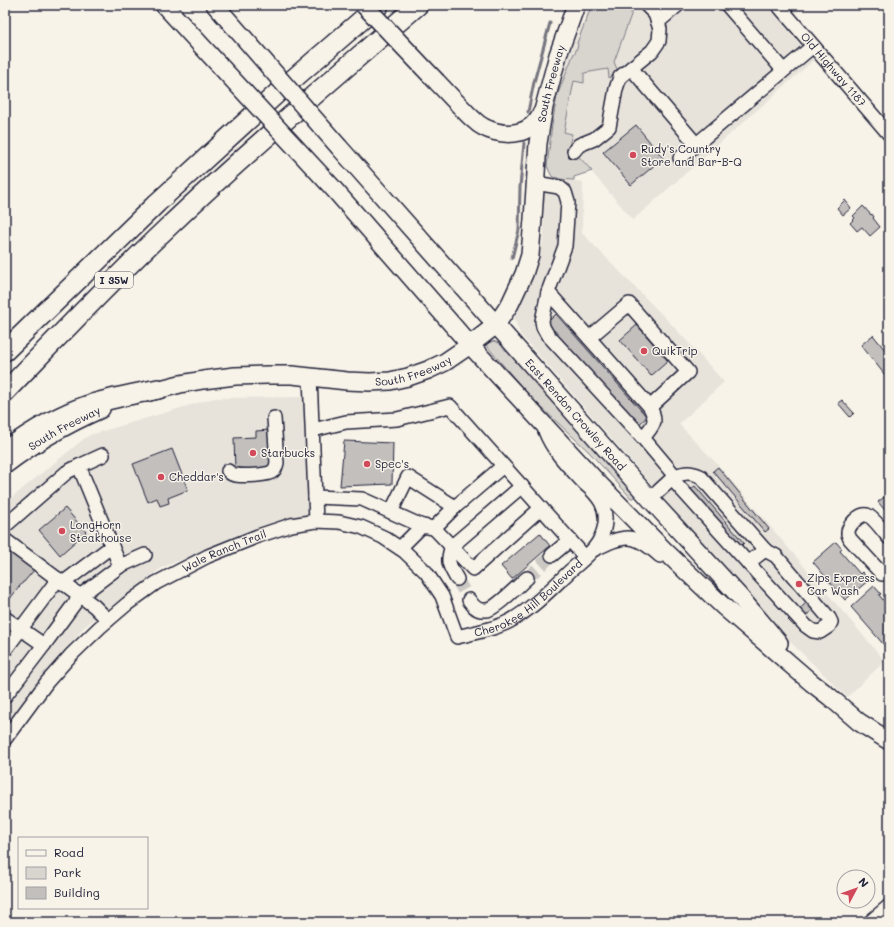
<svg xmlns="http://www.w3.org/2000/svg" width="894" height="927" viewBox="0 0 894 927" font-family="Mali,sans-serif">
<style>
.built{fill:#e7e3db}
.green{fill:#d8d5cf;stroke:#7d7c85}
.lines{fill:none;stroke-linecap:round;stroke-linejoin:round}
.stream{stroke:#76747f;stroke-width:3}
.building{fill:#c2bfbd;stroke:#22223b}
.minor-tunnel{stroke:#ccc9c5;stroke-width:13;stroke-dasharray:13 6;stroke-linecap:butt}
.minor-casing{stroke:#22223b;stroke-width:16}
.major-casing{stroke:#22223b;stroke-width:20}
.highway-casing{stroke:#22223b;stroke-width:22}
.minor{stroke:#f7f3e8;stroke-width:13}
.major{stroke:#f7f3e8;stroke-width:17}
.highway{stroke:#f7f3e8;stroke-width:19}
.major-bridge-casing{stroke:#22223b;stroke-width:20;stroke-linecap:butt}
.major-bridge{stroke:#f7f3e8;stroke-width:17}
.poi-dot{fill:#d1495b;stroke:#f7f3e8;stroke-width:1.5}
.labels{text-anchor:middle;stroke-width:3;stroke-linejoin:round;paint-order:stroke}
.shield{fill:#f7f3e8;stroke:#62616f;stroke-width:1}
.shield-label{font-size:10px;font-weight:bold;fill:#22223b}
.street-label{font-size:11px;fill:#22223b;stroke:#f7f3e8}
.poi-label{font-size:11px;fill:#22223b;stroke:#f7f3e8;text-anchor:start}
</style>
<rect width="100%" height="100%" fill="#f7f3e8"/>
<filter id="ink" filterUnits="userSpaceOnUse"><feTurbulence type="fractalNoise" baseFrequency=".025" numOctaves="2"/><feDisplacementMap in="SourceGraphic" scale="8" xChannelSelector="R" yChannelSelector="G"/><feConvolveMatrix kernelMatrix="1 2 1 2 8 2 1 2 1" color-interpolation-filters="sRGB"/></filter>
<g filter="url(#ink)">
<!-- built -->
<g class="built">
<polygon points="590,5 770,5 816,58 633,220 547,120 565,63"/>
<polygon points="544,175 583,182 582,233 677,330 724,382 679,424 717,464 885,661 847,697 782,634 520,334 513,315 536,271 544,236"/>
<polygon points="306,397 310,515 247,534 163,567 84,627 41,682 5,731 5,503 85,438 90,435 214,398"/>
</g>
<!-- green -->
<g class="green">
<polygon points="592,5 631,5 632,7 631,15 614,62 617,69 615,74 609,78 608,69 584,73 584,83 574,81 564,132 572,134 569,146 592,171 574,177 574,180 558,179 558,178 553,177 551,175 547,166 552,125 557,96 574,53 575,53 578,45 577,43"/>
<polygon points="493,341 499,343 504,347 634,495 634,498 631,498 589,452 541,407 526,392 486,345 489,343"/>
</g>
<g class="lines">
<!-- stream -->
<g class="stream">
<polyline points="528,112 534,82 550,23"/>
<polyline points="512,258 519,230 520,187 524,143"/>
</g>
</g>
<!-- building -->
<g class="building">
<polygon points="636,125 663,158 631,185 603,152"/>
<polygon points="845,200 851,208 843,215 837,208"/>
<polygon points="863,206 871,215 872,214 874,217 873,218 880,227 870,236 862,227 857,231 850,223 855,218 853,216"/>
<polygon points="556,314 647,417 636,427 546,324"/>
<polygon points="637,325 668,361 651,376 620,340"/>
<polygon points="873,335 889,355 889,380 861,345"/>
<polygon points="842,400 854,413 850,417 838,403"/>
<polygon points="270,430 272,468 235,469 234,438 256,437 256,431"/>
<polygon points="344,441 393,443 392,484 340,486"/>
<polygon points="172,449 188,490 168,498 169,503 160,506 157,498 148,502 133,464"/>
<polygon points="718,467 769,529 765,532 713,471"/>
<polygon points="695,486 744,543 740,547 691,489"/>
<polygon points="889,493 889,515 878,502"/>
<polygon points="65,508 86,532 60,555 39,530"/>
<polygon points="540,533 550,546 512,579 501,566"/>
<polygon points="836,542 842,549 840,551 860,574 862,572 869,580 845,600 813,562"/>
<polygon points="8,549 34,570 24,582 23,582 5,605 5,553"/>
<polygon points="874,586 881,594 879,595 889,607 889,641 884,645 851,607"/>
<polygon points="806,603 813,610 794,626 788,620"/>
</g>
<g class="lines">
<!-- minor-tunnel -->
<g class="minor-tunnel">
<polyline points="527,578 552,555"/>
<polyline points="457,579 469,600"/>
</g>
<defs>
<g id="minor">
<polyline points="727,5 783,70"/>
<path id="s1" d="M778,5L889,134"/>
<polyline points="658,22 678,5"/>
<polyline points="631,68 696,144"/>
<polyline points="574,151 579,145 594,139 609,127 616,89 620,77 652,51 659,41 660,29 655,14 646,5"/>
<polyline points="680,158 813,46"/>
<path d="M535,183L559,187L565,192L568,202L565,246L548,292L589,338L629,304L688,372L650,407C658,423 653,425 643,438L675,476L650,499"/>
<polyline points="548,292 542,321 543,327 547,334 643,438"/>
<polyline points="589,338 650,407"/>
<polyline points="310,377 316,521"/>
<polyline points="313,430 346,422 397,419 450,406 585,557"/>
<polyline points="103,455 79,466 120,566 145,555"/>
<path d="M228,471C230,473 232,475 236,475C242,476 269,476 273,471C276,469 276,466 277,463L274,418"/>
<path d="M675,476C685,472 691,472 700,476L765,550L776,556L829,618L831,622L829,626L820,632L813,631L806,626L748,563"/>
<polyline points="672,479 748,563 765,550"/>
<polyline points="315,497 362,499 422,526"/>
<polyline points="455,507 503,466"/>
<polyline points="391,512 408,477 455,507 434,528 422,526 400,548"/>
<polyline points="5,526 67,472 79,466"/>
<polyline points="434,528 473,569 541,508"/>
<path d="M889,538C884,532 873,517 867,515C860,513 847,526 848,534C848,534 850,539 850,539L882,574L889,568"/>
<polyline points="5,540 94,606 108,620"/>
<path d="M593,550C624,535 633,531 660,556"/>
<polyline points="552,555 570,540"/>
<path d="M457,579C449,565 446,562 452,546L522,486"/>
<polyline points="63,583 112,546"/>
<path d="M469,600C472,604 475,609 481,610C483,610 485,610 487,610C495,609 520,584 527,578"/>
<polyline points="5,618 44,645 5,696"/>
<polyline points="44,645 80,596 120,566"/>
<polyline points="5,650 58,579"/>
<path id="s2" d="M5,739L47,682L71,655L100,627L127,604L156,583L208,556L258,536L291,525L316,521L339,522L361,527L383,537L404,551L426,572L442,596L457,637C475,632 494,630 510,621C532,609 552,588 570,571C581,561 595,551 601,537C606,526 607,513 601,502C597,495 591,489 585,484C570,468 553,452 545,431"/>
<polyline points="870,922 889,906"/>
</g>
<g id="major">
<polyline points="164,5 210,55"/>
<polyline points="215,5 251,46"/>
<path d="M437,82C444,89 451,97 458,104C463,109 468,115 474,120C485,131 504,136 520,132C531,129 537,122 542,112"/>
<path id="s3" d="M339,147L650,499L739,596L779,643"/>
<polyline points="332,187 470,345 599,484 666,552 724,607 812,683 830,697 859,722 889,741"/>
<path id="s4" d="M145,393L180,384L203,380L235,376L268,375H292L347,381L370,382L390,381L408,377L428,370L445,362L470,345L496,325L510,304L524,274L530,255L533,219L538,143L544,107L558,55L576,5"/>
<path id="s5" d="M5,465C35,442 67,424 101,409"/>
</g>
<g id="highway">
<polyline points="5,351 157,203 284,87 379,5"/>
<path d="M5,392C58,337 111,281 167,228C248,151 333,79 418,5"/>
<path d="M5,451C31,432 58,415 89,405C111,398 135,394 158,389"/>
</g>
</defs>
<!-- minor casing -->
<use href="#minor" class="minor-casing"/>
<!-- major casing -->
<use href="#major" class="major-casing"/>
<!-- highway casing -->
<use href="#highway" class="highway-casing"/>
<!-- minor -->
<use href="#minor" class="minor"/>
<!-- major -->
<use href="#major" class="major"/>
<!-- highway -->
<use href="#highway" class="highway"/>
<defs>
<g id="major-bridge">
<polyline points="364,5 437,82"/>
<polyline points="251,46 339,147"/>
<polyline points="210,55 332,187"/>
</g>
</defs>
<!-- major-bridge casing -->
<use href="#major-bridge" class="major-bridge-casing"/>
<!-- major-bridge -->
<use href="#major-bridge" class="major-bridge"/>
</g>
</g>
<!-- markers -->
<g class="poi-dot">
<circle cx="633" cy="155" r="4"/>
<circle cx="644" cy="351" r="4"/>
<circle cx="253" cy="453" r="4"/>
<circle cx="367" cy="464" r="4"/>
<circle cx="161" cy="477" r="4"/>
<circle cx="62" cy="531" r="4"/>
<circle cx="799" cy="584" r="4"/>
</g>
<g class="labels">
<!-- shield labels -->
<rect class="shield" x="95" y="272" width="38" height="16" rx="3"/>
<g class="shield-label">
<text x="114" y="284">I 35W</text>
</g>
<!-- street labels -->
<g class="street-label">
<text dy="4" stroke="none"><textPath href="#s1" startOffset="85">Old Highway 1187</textPath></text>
<text dy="4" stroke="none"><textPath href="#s4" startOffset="620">South Freeway</textPath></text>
<text dy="4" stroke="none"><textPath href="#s4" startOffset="272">South Freeway</textPath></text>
<text dy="4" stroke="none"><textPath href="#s3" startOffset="357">East Rendon Crowley Road</textPath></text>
<text dy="4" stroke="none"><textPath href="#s5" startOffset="70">South Freeway</textPath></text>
<text dy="4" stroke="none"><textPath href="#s2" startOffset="294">Wale Ranch Trail</textPath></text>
<text dy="4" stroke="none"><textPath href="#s2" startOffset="672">Cherokee Hill Boulevard</textPath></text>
</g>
<!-- poi labels -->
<g class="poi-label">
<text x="641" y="153">Rudy's Country<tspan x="641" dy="13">Store and Bar-B-Q</tspan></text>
<text x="652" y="355">QuikTrip</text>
<text x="261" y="457">Starbucks</text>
<text x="375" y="468">Spec's</text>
<text x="169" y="481">Cheddar's</text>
<text x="70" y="529">LongHorn<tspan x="70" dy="13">Steakhouse</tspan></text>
<text x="807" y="582">Zips Express<tspan x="807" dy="13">Car Wash</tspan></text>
</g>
</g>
<!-- margin -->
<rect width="894" height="927" fill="none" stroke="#f7f3e8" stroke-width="20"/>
<rect x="10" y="10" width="874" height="907" fill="none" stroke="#22223b" stroke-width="1.5" filter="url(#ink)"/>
<!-- legend -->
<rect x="18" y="837" width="130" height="72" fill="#f7f3e8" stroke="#a29fa3"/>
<rect x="26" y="850" width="20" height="6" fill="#f7f3e8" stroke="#a29fa3"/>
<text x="54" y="857" font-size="12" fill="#22223b">Road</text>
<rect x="26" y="867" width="20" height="12" fill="#d8d5cf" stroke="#a29fa3"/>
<text x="54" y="877" font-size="12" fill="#22223b">Park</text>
<rect x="26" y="887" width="20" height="12" fill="#c2bfbd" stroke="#a29fa3"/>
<text x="54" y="897" font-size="12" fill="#22223b">Building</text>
<!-- north arrow -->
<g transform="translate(856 889) rotate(49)"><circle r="19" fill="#f7f3e8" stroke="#a29fa3"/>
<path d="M0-3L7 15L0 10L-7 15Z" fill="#d1495b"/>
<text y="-6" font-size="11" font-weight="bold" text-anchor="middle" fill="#22223b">N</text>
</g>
</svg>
